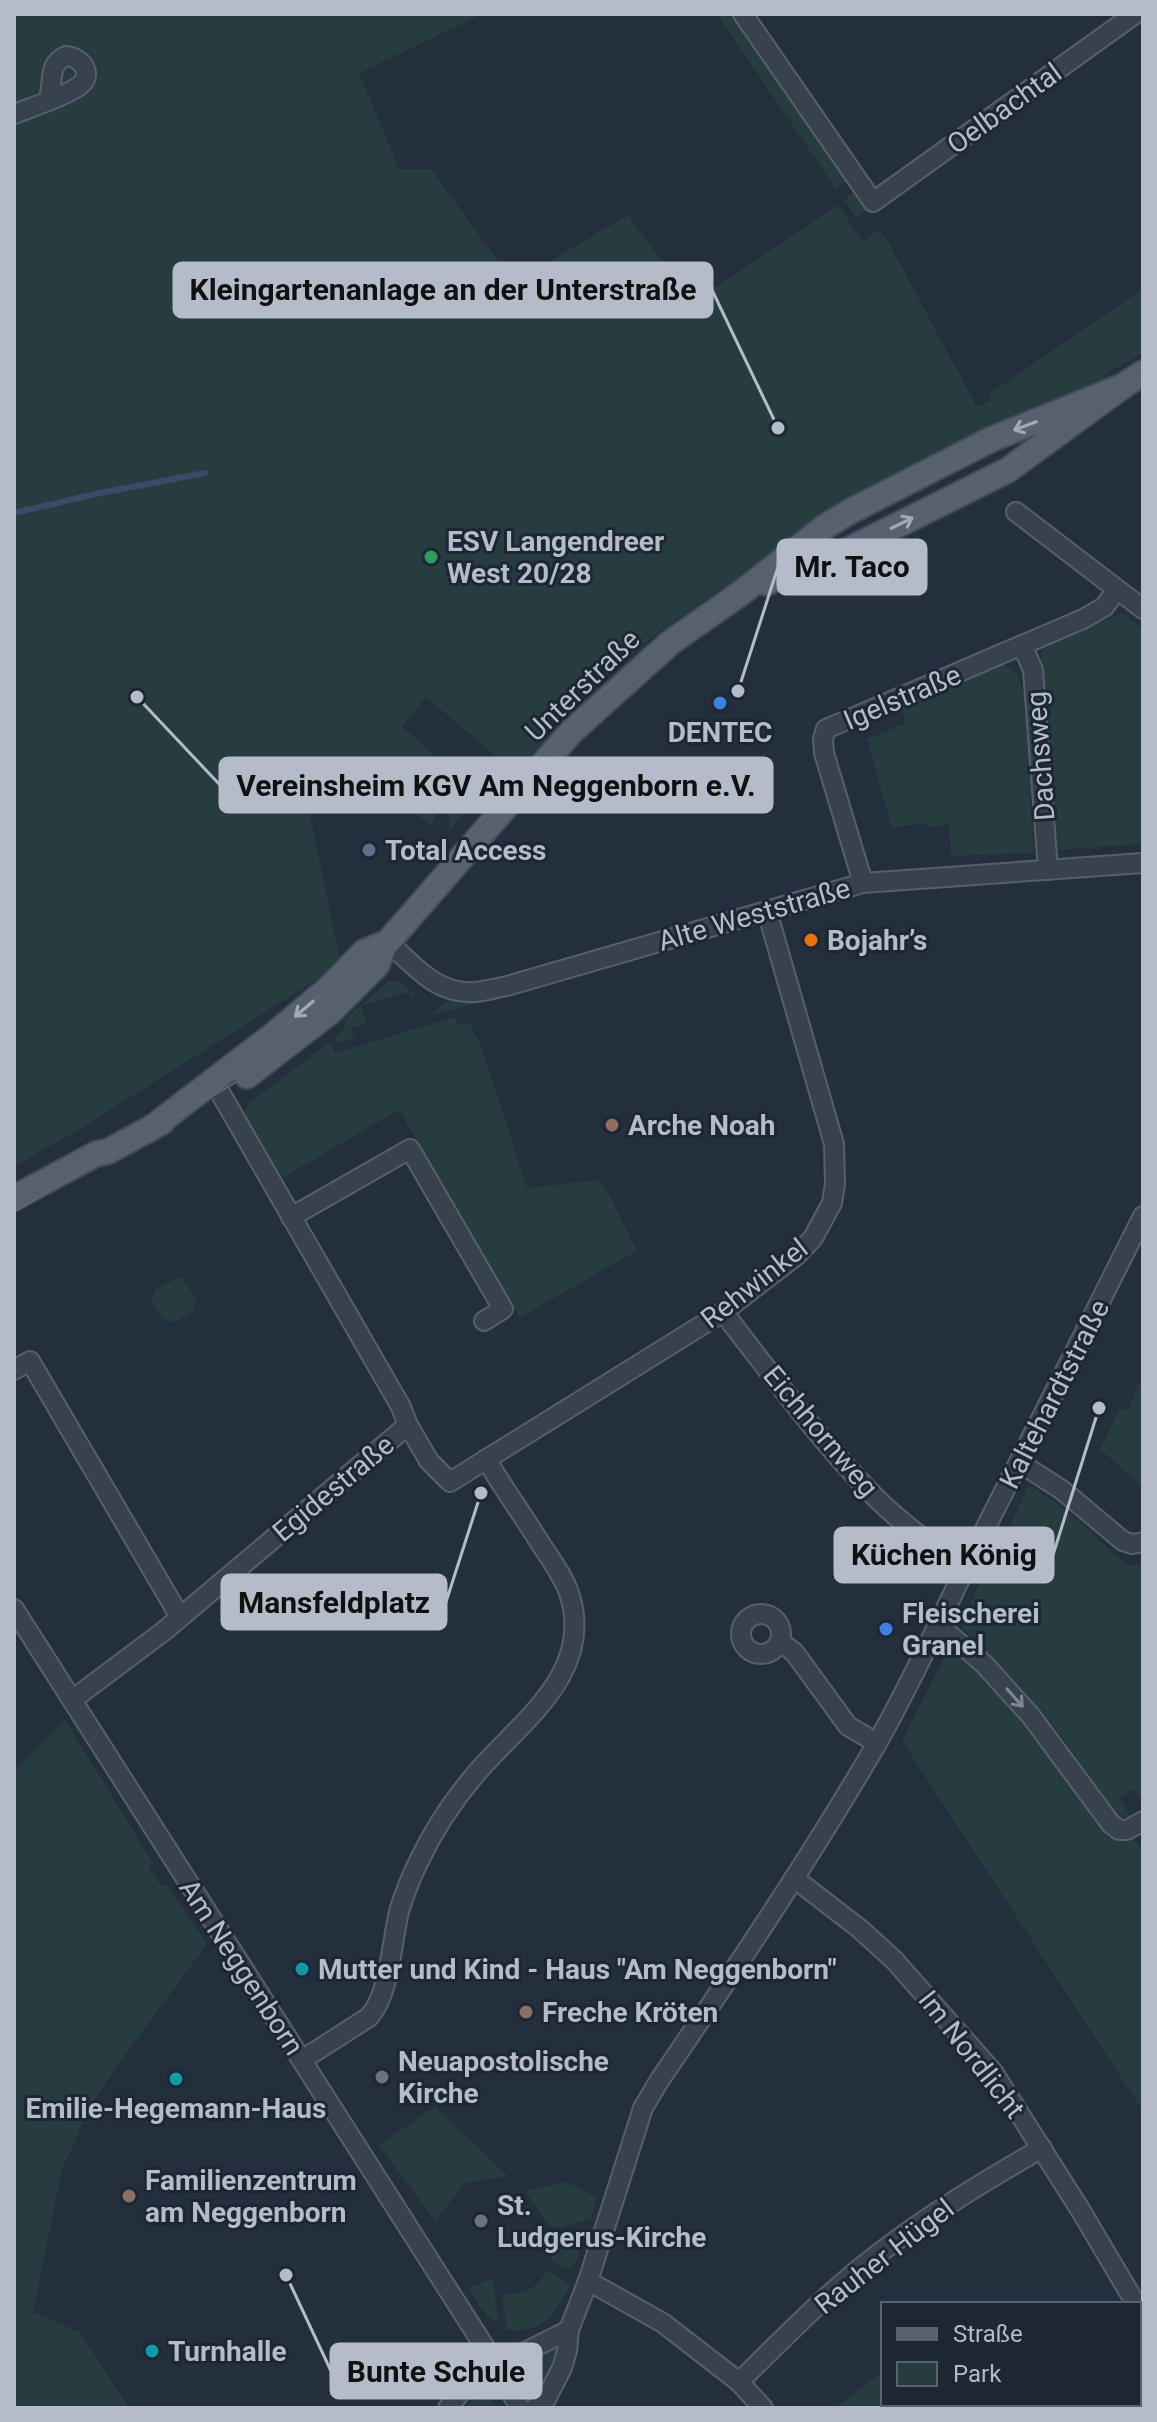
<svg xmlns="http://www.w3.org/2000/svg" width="1157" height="2422" viewBox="0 0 1157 2422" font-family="Roboto,sans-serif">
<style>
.green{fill:#263c3f}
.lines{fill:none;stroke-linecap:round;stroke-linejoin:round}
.stream{stroke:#394c67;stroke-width:6}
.minor-casing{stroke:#565f6c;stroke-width:22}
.major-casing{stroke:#414a57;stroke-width:28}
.minor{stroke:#38414e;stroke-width:18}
.major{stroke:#56606e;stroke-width:24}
.tram{stroke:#5a6575;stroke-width:2}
.oneway{stroke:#a1aab7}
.oneway2{stroke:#7c8592}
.leisure-dot{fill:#2e9e5b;stroke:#1d2633;stroke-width:3}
.shop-dot{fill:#3f7fe0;stroke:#1d2633;stroke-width:3}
.service-dot{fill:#5c6f8a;stroke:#1d2633;stroke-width:3}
.food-dot{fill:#e8710a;stroke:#1d2633;stroke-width:3}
.education-dot{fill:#8d6e63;stroke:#1d2633;stroke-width:3}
.culture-dot{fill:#0f9aa8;stroke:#1d2633;stroke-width:3}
.worship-dot{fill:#6b7280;stroke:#1d2633;stroke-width:3}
.labels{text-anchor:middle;stroke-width:6;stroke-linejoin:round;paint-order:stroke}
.street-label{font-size:28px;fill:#b4bcc9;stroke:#1d2633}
.poi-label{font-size:28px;font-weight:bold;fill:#b4bcc9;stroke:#1d2633;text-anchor:start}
.leader{fill:none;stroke:#b4bcc9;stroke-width:3}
.callout-dot{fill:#b4bcc9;stroke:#1d2633;stroke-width:3}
.callout{fill:#b4bcc9;stroke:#b4bcc9;stroke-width:3}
.callout-label{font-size:30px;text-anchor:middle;font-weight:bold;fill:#111}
</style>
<rect width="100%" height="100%" fill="#242f3e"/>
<!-- green -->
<g class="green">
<polygon points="14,14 483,14 359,73 399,169 431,169 514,283 628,215 687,296 719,285 838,205 864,244 873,231 878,231 885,236 977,407 992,400 989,394 1143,289 1143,353 1108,372 1103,385 731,588 723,587 658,633 595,686 595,692 586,694 545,732 546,740 503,785 490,779 449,831 449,812 495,755 426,697 402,727 444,763 417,795 436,815 431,826 407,805 403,809 350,763 309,809 339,956 321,977 75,1132 14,1166"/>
<polygon points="717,14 736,14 848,180 836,189"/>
<polygon points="853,193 856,193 866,205 865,211 857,218 844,200"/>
<polygon points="1122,613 1143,629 1143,844 1058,850 1041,655 1043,647"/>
<path d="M1000,664C1019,669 1020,679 1024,696L1034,853L951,856L949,825L925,826V824L898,826V828L892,829L867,739L906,723L901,707Z"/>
<polygon points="390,980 399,982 415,995 410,996 408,992 361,1006 366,1024 352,1028 353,1039 342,1042 336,1041 335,1039 345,1028 345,1019"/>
<polygon points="449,1001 474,1002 474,1004 432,1015 441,1005"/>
<polygon points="455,1017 459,1025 469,1023 482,1049 527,1188 599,1180 608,1192 637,1251 520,1317 399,1110 282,1178 248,1122 244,1113 248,1104 326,1045 331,1045 335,1053"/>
<polygon points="181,1277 197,1300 192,1312 173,1322 162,1318 151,1302 155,1290"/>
<polygon points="1143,1377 1143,1487 1100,1449 1120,1408 1127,1411"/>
<path d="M1030,1486L1062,1507L1128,1566L1143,1565V1796L1140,1798L1134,1789L1119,1798L1130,1816C1124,1819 1122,1818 1117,1815L1052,1723L1019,1685L962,1628L963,1617L996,1552L1006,1557L1014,1544L1004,1538L1027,1489Z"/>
<polygon points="948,1650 981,1676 1016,1715 1042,1745 1108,1837 1113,1839 1127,1836 1134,1838 1141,1850 1143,1850 1143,2111 902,1741"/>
<polygon points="65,1720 153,1863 148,1866 161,1886 166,1884 207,1944 113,2071 87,2113 62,2170 33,2312 80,2332 129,2408 14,2408 14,1771"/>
<polygon points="435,2107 508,2176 465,2183 435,2221 379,2145"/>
<polygon points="567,2182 596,2197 591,2219 558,2228 549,2225 525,2191"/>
<polygon points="586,2230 578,2257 571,2270 552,2261 550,2251 561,2236"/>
<path d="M548,2270L570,2285C552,2318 547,2331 507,2330L502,2295C528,2293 533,2291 548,2270Z"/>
<polygon points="492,2278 499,2323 487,2316 469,2289"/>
<path d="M555,2346L559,2350L541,2393L532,2395L521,2392L515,2380C519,2363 541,2355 555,2346Z"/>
<polygon points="880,2374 883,2380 883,2404 894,2404 896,2408 834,2408"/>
<polygon points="480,2396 491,2399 497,2408 465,2408 471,2401"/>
</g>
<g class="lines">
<!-- stream -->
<polyline class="stream" points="14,513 100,493 205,473"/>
<defs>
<g id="minor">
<polyline points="743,14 873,202 1135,14"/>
<path d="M14,114C32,107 64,97 79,86C95,74 81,57 66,56C46,65 55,83 48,100"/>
<polyline points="1016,512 1143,609"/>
<polyline points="1022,645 1033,670 1048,870"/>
<polyline points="863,883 824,753 823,739 826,729 1083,619 1104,607 1117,590"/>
<path d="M388,942C414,965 436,995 475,992C485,991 496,988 507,986L863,883L1143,863"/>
<polyline points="291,1217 410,1149 503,1309 484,1321"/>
<path d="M723,1312C772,1375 819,1440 875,1497C902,1524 934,1547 966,1570"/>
<polyline points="14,1370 30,1361 180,1617"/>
<polyline points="408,1425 429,1461 450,1482 723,1312 797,1255 813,1238 832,1203 835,1184 834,1144 767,911"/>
<polyline points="1020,1463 1062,1490 1123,1541 1132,1544 1143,1542"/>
<polyline points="14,1609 484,2346 520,2408"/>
<circle cx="761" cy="1634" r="20"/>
<polyline points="938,1625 984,1664 1031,1716 1111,1824 1119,1830 1127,1830 1143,1821"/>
<polyline points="780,1642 794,1652 848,1726 877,1743"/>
<polyline points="72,1700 164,1631 408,1425 401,1407 214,1082"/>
<polyline points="794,1878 860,1929 894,1960 993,2072 1081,2211 1136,2304"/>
<path d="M302,2060L369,2017C391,1992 391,1941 400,1908C405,1893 411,1877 418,1863C433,1831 452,1802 474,1776C518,1723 596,1674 569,1593C563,1576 552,1561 542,1546C524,1517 504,1489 486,1459"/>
<polyline points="588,2281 663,2323 739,2382 763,2408"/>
<polyline points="1139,2343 1143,2341"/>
<path d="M739,2382C784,2338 828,2292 878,2254C930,2214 985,2181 1042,2148"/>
<polyline points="448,2408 471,2379 569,2330"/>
<path d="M535,2408L546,2399L562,2368L567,2351L569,2330L588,2281L643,2108L659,2081C734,1971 809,1860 876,1745C916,1675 948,1601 985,1529C1038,1424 1091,1321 1143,1216"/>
<polyline points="1015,2408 1024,2404"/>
</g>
<g id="major">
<polyline points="766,583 842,553 1008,470 1123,386 1143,373"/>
<polyline points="247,1076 330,1012 377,965 385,944"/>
<polyline points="149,1130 272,1036 327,990 364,952 388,942 571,732 671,642 741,593 826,526 851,511 992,439 1123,386"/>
<polyline points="14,1198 96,1154 109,1151 162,1122"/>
</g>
</defs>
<!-- minor casing -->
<use href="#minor" class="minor-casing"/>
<!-- major casing -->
<use href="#major" class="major-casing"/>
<!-- minor -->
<use href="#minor" class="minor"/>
<!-- major -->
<use href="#major" class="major"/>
<!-- tram -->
<g class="tram">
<polyline points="747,583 856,518 1103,391"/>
<path d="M188,1099C257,1053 321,998 378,938C459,850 529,752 622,675"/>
<polyline points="14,1197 99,1152"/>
<polyline points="14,1212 250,1074 330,1012 394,947 582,729 628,684 678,643 741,599 1023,452 1143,379"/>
</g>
</g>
<!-- one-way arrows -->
<defs><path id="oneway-shaft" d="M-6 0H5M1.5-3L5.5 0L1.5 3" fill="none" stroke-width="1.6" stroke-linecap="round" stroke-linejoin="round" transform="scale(2)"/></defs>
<g class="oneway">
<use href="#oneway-shaft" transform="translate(1025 426) rotate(159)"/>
<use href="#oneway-shaft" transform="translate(902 523) rotate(-26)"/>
<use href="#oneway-shaft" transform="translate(304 1009) rotate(140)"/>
</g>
<use class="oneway2" href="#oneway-shaft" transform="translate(1015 1698) rotate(49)"/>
<!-- markers -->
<circle class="leisure-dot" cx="431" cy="557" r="8"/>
<g class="shop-dot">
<circle cx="720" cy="703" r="8"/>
<circle cx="886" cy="1629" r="8"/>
</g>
<circle class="service-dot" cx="369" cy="850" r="8"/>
<circle class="food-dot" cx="811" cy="940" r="8"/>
<g class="education-dot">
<circle cx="612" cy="1125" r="8"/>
<circle cx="526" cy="2012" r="8"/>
<circle cx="129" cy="2196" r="8"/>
</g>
<g class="culture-dot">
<circle cx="302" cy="1969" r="8"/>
<circle cx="176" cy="2079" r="8"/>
<circle cx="152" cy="2351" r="8"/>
</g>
<g class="worship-dot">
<circle cx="382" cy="2077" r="8"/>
<circle cx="481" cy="2221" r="8"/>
</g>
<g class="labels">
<!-- street labels -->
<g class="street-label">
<text transform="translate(1004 108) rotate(-36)" y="10">Oelbachtal</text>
<text transform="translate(582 685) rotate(-44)" y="10">Unterstraße</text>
<text transform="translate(902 697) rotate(-23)" y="10">Igelstraße</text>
<text transform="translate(1040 756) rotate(-94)" y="10">Dachsweg</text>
<text transform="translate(754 914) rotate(-16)" y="10">Alte Weststraße</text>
<text transform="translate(754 1283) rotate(-38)" y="10">Rehwinkel</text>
<text transform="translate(1054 1394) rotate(-63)" y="10">Kaltehardtstraße</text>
<text transform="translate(821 1431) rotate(50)" y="10">Eichhornweg</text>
<text transform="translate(333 1488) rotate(-40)" y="10">Egidestraße</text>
<text transform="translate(242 1967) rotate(57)" y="10">Am Neggenborn</text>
<text transform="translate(972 2054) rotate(52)" y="10">Im Nordlicht</text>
<text transform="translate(884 2256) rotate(-38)" y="10">Rauher Hügel</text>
</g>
<!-- poi labels -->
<g class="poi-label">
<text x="447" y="551">ESV Langendreer<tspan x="447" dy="32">West 20/28</tspan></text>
<text x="720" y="742" text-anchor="middle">DENTEC</text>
<text x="385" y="860">Total Access</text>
<text x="827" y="950">Bojahr’s</text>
<text x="628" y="1135">Arche Noah</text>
<text x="902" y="1623">Fleischerei<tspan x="902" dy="32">Granel</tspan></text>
<text x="318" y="1979">Mutter und Kind - Haus "Am Neggenborn"</text>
<text x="542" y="2022">Freche Kröten</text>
<text x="398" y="2071">Neuapostolische<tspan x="398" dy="32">Kirche</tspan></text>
<text x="176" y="2118" text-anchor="middle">Emilie-Hegemann-Haus</text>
<text x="145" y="2190">Familienzentrum<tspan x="145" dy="32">am Neggenborn</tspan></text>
<text x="497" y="2215">St.<tspan x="497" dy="32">Ludgerus-Kirche</tspan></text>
<text x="168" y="2361">Turnhalle</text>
</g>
</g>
<!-- callouts -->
<path class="leader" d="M778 428L712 290M738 691L778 567M137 697L220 785M1099 1408L1053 1555M481 1493L446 1602M286 2275L331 2371"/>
<g class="callout-dot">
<circle cx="778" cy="428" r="8"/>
<circle cx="738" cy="691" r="8"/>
<circle cx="137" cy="697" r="8"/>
<circle cx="1099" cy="1408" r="8"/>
<circle cx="481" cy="1493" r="8"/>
<circle cx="286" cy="2275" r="8"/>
</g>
<g class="callout">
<rect x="174" y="263" width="538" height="54" rx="8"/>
<rect x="778" y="540" width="148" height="54" rx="8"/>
<rect x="220" y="758" width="552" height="54" rx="8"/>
<rect x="835" y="1528" width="218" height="54" rx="8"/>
<rect x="222" y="1575" width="224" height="54" rx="8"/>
<rect x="331" y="2344" width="210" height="54" rx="8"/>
</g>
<g class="callout-label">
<text x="443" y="300">Kleingartenanlage an der Unterstraße</text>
<text x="852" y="577">Mr. Taco</text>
<text x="496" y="796">Vereinsheim KGV Am Neggenborn e.V.</text>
<text x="944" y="1565">Küchen König</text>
<text x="334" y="1613">Mansfeldplatz</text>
<text x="436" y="2382">Bunte Schule</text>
</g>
<!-- border -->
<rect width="1157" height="2422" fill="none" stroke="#b4bcc9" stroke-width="32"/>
<!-- legend -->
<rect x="881" y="2302" width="260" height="104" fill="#1d2633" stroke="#59626f" stroke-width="2"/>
<rect x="897" y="2328" width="40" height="12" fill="#56606e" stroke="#59626f" stroke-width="2"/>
<text x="953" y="2342" font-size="24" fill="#b4bcc9">Straße</text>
<rect x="897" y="2362" width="40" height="24" fill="#263c3f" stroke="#59626f" stroke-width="2"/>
<text x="953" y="2382" font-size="24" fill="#b4bcc9">Park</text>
</svg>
